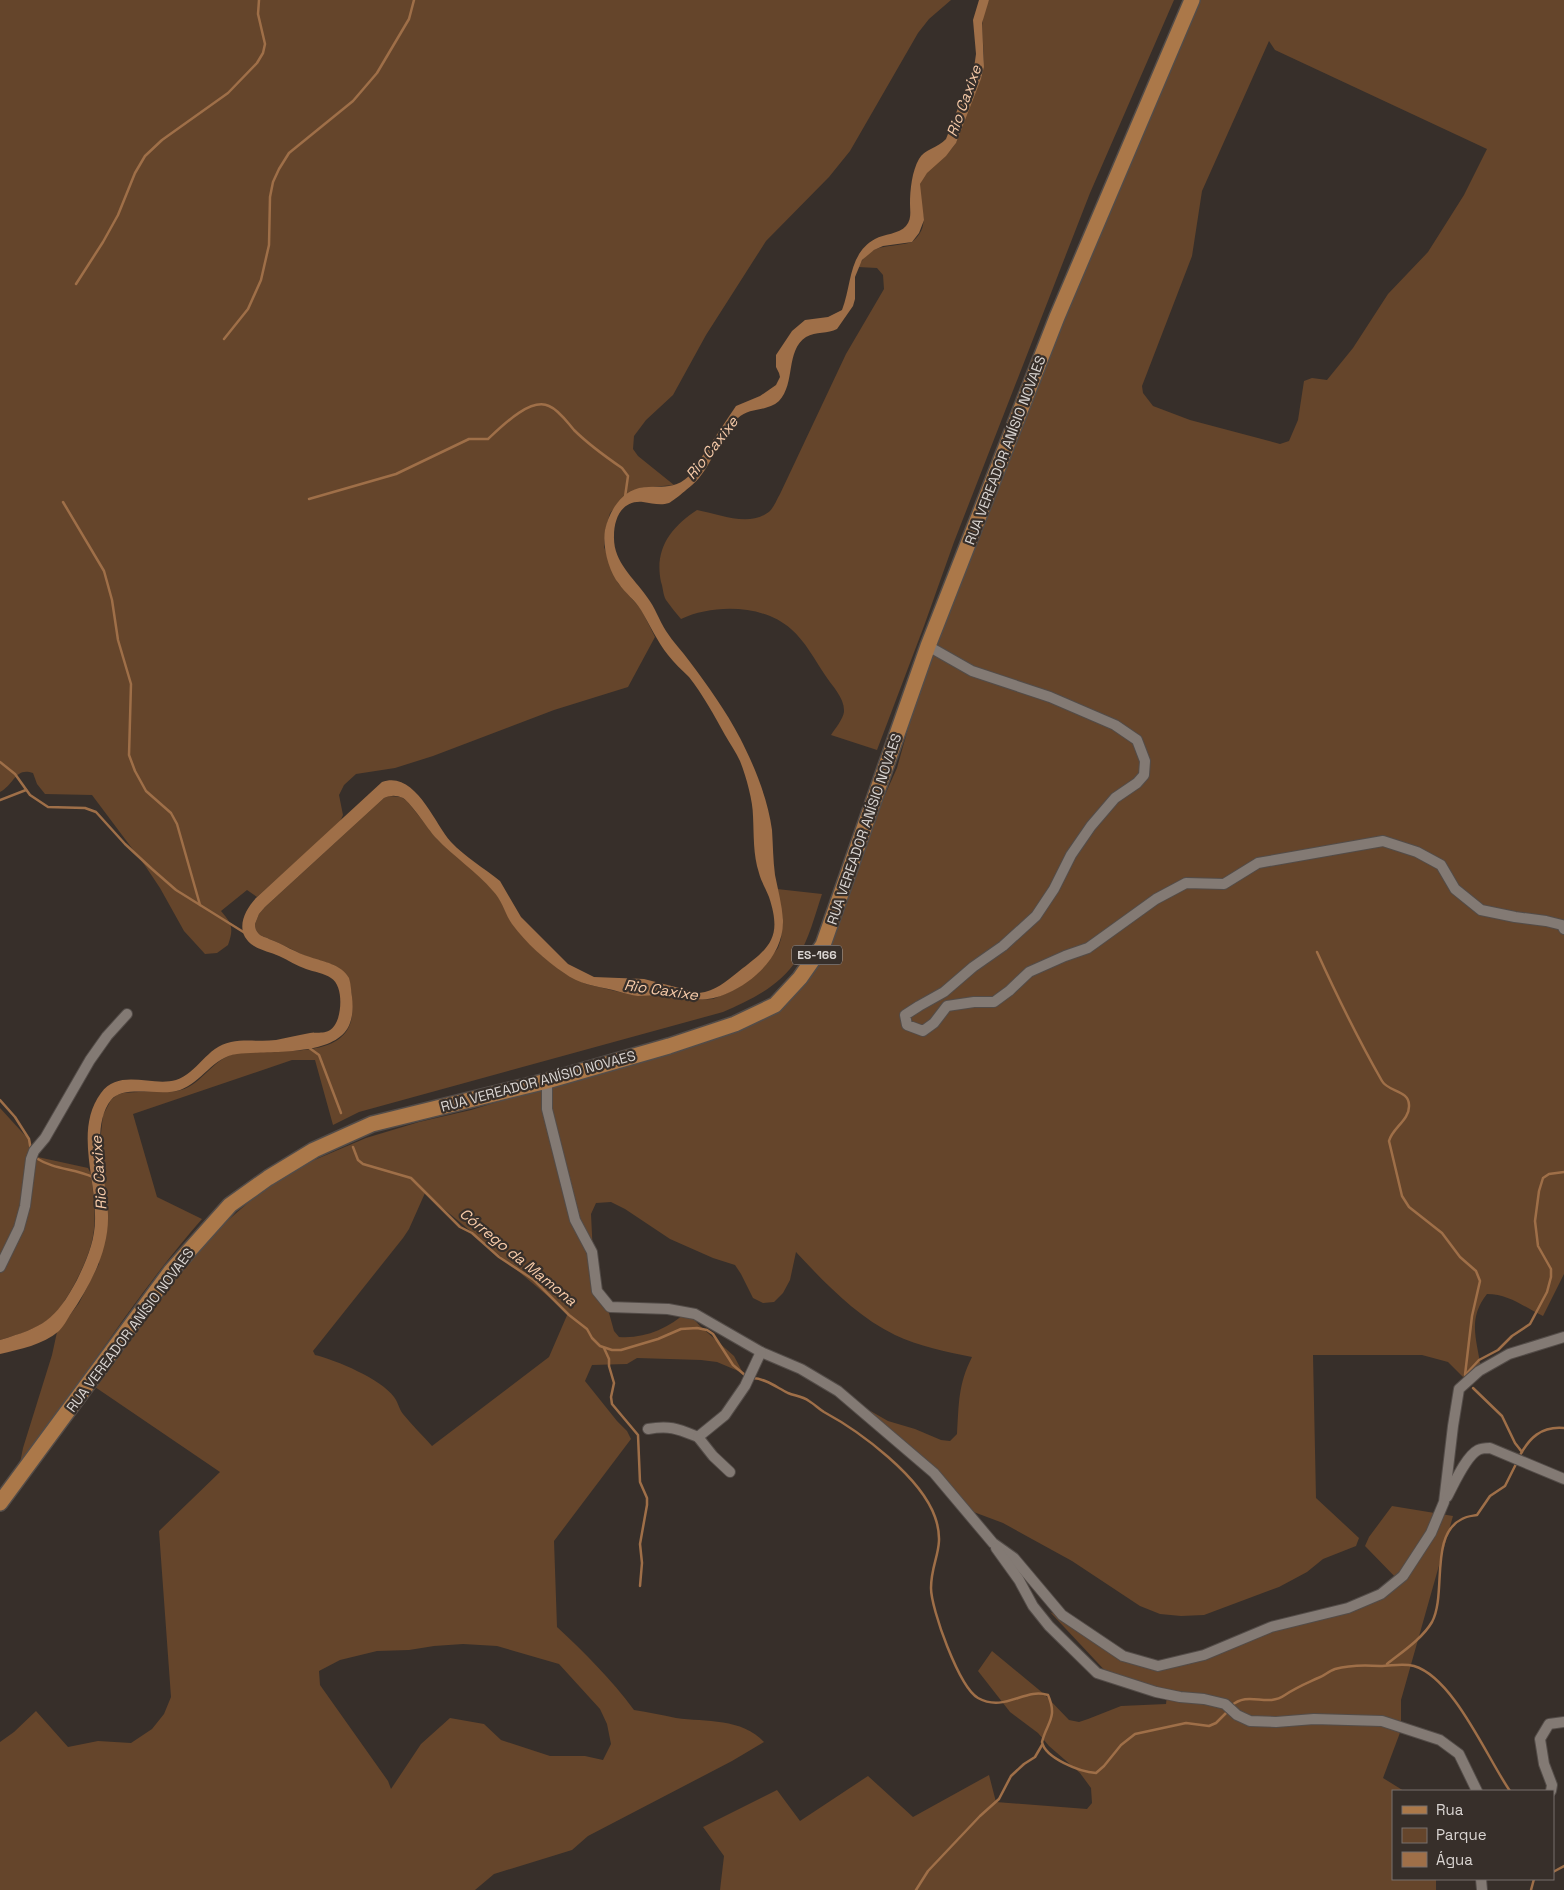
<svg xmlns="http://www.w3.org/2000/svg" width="1564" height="1890" viewBox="0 0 1564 1890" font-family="'Space Grotesk',sans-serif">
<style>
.green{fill:#65452b;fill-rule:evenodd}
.water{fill:#9f6f48}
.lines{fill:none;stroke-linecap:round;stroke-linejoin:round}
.stream{stroke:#9f6f48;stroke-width:2.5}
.street-casing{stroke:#534c48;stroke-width:12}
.primary-casing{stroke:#534c48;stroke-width:18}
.street{stroke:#837a74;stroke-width:10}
.primary{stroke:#ab7849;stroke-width:15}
.labels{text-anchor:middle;stroke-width:4.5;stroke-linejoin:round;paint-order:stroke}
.shield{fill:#372f2a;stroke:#a9a3a0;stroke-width:1}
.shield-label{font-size:12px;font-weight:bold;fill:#dad5d2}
.street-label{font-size:14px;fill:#dad5d2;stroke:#372f2a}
.water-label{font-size:15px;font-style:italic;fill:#f6caa8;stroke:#372f2a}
</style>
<rect width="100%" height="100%" fill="#372f2a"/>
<!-- green -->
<g class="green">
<path d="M0,0H951L929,19L918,33L850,151L829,177L766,241L706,335L673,395L646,420L634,436L633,449L638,456L674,485L640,488L627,494L610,513L605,531L604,547L618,583L641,609L655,637L628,687L554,710L433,756L395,768L356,774L344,785L339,795L343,815L340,822L257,897L247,890L221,911C232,924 234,928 228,945L217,953L205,954L184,931L160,888L146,867L92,795L45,794L37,784L33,773C15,767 15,784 0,792Z"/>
<path d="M989,0H1174L1090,193L954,542L924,626L877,750L831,735C835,729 843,719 844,712C845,698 832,686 825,675C815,660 805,641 791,629C763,604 713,604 681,619C676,613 671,607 666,600C663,595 663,587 661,582C654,549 671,527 697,510C719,514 750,528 770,511C774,507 777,499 780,494L846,354L884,289L883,275L877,268L858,267C872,241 889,249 912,242C936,222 914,203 920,184C926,167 946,159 955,144C960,136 961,127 964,118C969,105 976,92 981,79C990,54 974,26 989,0Z"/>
<path d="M1192,0H1564V1274L1543,1316C1524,1307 1509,1294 1487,1294C1467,1319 1477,1340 1481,1369L1466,1380L1448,1362L1422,1355H1313L1316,1498L1359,1538L1356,1546L1323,1559L1307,1572L1279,1587L1204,1615L1181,1616L1160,1614L1140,1606L1072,1561L1003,1523L963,1508L867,1409L888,1421L915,1429L941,1440L950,1441L957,1434C959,1403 958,1385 972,1357C946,1352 919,1346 895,1335C856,1316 825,1283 796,1252L790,1280L783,1293L774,1302L763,1303L753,1298L741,1274L735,1265L713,1258L670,1239L625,1209L611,1202L596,1203L591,1214L593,1255L614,1331L619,1337C645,1339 668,1328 687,1312L700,1326L734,1356L743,1373L717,1362L701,1360L637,1358L627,1364L592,1365L585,1381L617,1421L627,1431L631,1439L554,1541L557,1627C585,1653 611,1679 634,1710C648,1712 662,1715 676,1718C706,1722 742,1718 764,1742L732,1761L588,1836L572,1850L494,1874L475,1890H0V1742L14,1732L36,1711L68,1747L98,1741L131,1743L152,1729L164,1714L171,1697L159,1531L220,1472L95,1387L194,1255L226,1222L258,1194L298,1167L366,1138L419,1122L471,1110L643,1057L792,993L825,957L834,934L856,860L897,768L930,650ZM1269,41L1275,50L1487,149L1464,195L1428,252L1388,294L1353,348L1327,380L1312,378L1304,381L1298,420L1289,441L1280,444L1190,420L1153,406L1143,393L1142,386L1192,256L1202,191ZM425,1193L568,1313L549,1357L432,1446C423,1436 412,1425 403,1414C399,1409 398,1402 394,1397C381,1379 336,1360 315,1355L313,1351L403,1238L409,1229ZM463,1644L497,1646L559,1664L600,1709L607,1724L611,1744L603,1760L585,1756H550L501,1740L484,1724L450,1718L421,1744L391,1789L388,1781L320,1685L319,1671L340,1660L377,1651L409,1650L434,1646Z"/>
<path d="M389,796L401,797L407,801L438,840L471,868L497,894L512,923L526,940L541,955L564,973L586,984L632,995H658L695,1000L713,999L734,990L758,973L778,948L781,939L783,921L777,889L822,894C815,915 809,939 797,959C781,986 750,1000 723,1012L359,1112L333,1125L315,1060H292L133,1114L157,1197L202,1219C135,1295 82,1383 20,1463L23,1448L52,1355L57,1332L79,1303L99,1264L104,1183L101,1154V1133L103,1115L111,1100L117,1095L123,1093C137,1092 151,1091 165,1091C170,1091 176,1092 181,1090C202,1084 212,1060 234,1054C266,1046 340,1063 351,1021C353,1013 352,1006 352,998C350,967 337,966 311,958C297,953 283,944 269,939C266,937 262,937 259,934C256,931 255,928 255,924L259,914L265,907L384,798Z"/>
<path d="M0,1108L31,1142L33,1156L88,1168L91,1174C97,1225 98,1239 74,1285C67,1297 58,1314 46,1321C32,1331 16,1335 0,1340Z"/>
<polygon points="1392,1506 1453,1516 1401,1700 1401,1730 1383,1778 1404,1791 1393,1791 1393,1879 1436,1879 1436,1890 720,1890 724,1856 703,1827 777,1790 800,1821 868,1776 913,1817 989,1775 996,1802 1087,1809 1092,1803 1091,1788 1080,1773 1049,1746 1038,1733 1010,1712 978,1671 992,1651 1044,1694 1069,1720 1079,1722 1088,1719 1121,1706 1166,1704 1167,1695 1110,1676 1050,1612 1086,1631 1131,1659 1149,1663 1187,1661 1264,1632 1373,1598 1400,1582 1365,1546 1369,1537"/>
</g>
<!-- water -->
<path class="water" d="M979,0H989L982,23L984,67L981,79L956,143L946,156L927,173L920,184L924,220L919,233L912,242L883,246L874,250L862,260L855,277V299L853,306L837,329C828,334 816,331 806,337C785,351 796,383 779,401C767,412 749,407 738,418C721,434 714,460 699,478C694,484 676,499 669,503C660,506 652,503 643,502C622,500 614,518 614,536C613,562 633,577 647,597C655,607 659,620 666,631C673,642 682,651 690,662C708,686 726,711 740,738C754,765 768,799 772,830C773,845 773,860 775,875C778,890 782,905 783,920C784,953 757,980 728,993C699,1006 685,996 658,995C651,995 645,996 638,996C630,995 621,992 613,990C595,986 579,984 564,973C545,960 526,943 512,924C505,914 502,900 493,891C476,871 454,857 436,838C427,828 412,804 403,798C396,795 391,795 384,798L265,907L259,914L255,924C255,928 256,931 259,934C262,937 266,937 269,939C283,944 296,953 310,957C324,962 341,964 349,978C351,984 351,991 352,997C353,1005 353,1015 350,1023C338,1058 267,1050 237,1054C213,1057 202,1082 180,1090C161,1097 124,1084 111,1100C89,1128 107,1182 108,1215C109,1251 90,1286 70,1315C67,1320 63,1327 59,1331C43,1345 20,1349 0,1354V1340C43,1327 55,1321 77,1280C87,1259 96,1239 95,1215C95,1176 75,1128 101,1093C119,1068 152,1087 176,1080C198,1073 206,1047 231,1042C245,1039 261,1042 276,1040C287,1038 298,1035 310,1033C320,1032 330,1035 336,1023C342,1012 343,985 331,978C324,973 314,972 306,969C297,966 288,960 279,956C271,952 262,951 254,946C234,933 243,912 256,898L382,782C415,770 434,823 451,842C465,857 484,868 500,881L521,917L568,964L594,977L644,979L699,993C716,991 725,982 738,972C769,948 783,939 769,897C766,889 761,881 759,873C753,854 754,836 753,816C753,801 746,776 740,761C736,752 730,744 725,735C714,715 703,695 689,677C682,670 674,663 668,655C657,641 650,625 641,610C635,600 625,593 619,584C609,572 602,546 605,530C609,512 620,493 639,488C659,484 672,492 689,476L736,406L760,396L776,385L780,377L779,373L776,367V355L792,331L805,320L828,317L842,310C852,285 848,254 875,239C884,234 899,234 906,226C912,219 910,211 910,204C910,190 912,171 919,159C924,149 938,148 946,139L960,103L969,86L974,68L976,54L973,20Z"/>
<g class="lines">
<!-- stream -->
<g class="stream">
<polyline points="76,284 103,242 118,215 135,173 145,156 162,140 228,93 257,63 263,53 265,44 258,14 259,0"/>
<polyline points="224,339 248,309 261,280 269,245 270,197 273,182 279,169 289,153 353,101 377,73 409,19 414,0"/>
<path d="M309,499L396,474L469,439H488C501,427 530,397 549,406C559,410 567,422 574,430C588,444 606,457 622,468L628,476L625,497"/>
<polyline points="63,502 104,571 112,600 118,640 131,684 129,755 135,771 146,791 171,813 177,824 200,905"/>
<polyline points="0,762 15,774 30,795 48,807 85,808 96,812 125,844 152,869 176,890 245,933"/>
<polyline points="0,800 26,790"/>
<path d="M1317,952C1337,996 1358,1039 1382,1081C1388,1092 1409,1090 1409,1105C1410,1120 1392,1128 1389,1141L1402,1196L1409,1207L1442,1233L1460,1257L1476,1271L1480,1281L1472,1316L1465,1375"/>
<polyline points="308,1047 319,1055 341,1113"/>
<polyline points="0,1100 15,1117 29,1139 31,1151"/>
<polyline points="353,1147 358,1160 363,1164 411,1178 460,1227 472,1233 499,1257 534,1280 569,1315 587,1329 592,1338 600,1346 612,1350 621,1350 658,1339 681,1329 697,1328 707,1330 713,1334 733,1365 746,1376"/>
<path d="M36,1158C55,1170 73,1168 93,1177"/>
<polyline points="604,1348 609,1359 609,1366 614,1383 611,1397 612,1404 638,1435 640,1482 647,1498 647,1505 640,1544 642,1563 640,1586"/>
<polyline points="1466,1374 1479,1360 1498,1350 1512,1336 1530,1324 1547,1292 1551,1277 1551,1269 1538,1246 1535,1221 1539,1191 1543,1178 1549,1174 1564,1172"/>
<path d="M753,1378C766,1379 776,1387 788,1393C795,1396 802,1396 809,1401C814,1404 819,1409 824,1412C861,1432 921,1477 935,1517C946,1548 931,1560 931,1588C931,1609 959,1687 978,1698C1005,1713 1025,1687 1048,1695C1058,1718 1047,1722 1042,1742C1045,1758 1080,1772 1096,1773L1104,1766L1121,1745L1135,1734L1186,1723L1209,1726L1216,1723L1228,1711"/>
<polyline points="1473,1388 1502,1416 1515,1443 1522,1452"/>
<path d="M1519,1457C1529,1438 1541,1426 1564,1428"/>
<path d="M1387,1664C1402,1652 1422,1639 1432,1622C1447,1594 1429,1535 1462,1519C1467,1516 1472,1516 1477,1515L1490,1496L1505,1486L1517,1462"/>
<path d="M1231,1706C1249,1690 1266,1708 1285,1695C1297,1687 1305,1684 1318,1678C1324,1676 1329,1671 1335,1669C1349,1665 1366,1665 1380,1666C1392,1666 1402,1663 1414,1666C1454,1678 1487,1758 1510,1791"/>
<polyline points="1553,1872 1564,1866"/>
<polyline points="916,1890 928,1871 980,1816 999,1799 1011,1776 1024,1764 1035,1757 1042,1745"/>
<polyline points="1531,1890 1534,1879"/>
</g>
<defs>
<g id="street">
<polyline points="928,646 972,671 1050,697 1115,725 1137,740 1145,761 1144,775 1137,783 1115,798 1091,826 1071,855 1054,889 1036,916 1003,946 973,967 944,992 919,1006 905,1015 907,1025 923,1031 934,1023 947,1006 974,1002 994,1002 1009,991 1029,972 1065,956 1088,948 1156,899 1186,883 1224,884 1258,863 1383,841 1417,852 1441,865 1455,889 1481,910 1515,917 1546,921 1562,925 1564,929"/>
<polyline points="547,1081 547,1109 575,1220 592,1252 597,1291 610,1307 668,1309 695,1314 761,1352 801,1369 838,1391 934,1473 993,1543 1014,1558 1062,1615 1123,1656 1158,1666 1204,1655 1271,1627 1348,1608 1381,1594 1403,1576 1431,1533 1444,1502 1453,1426 1459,1389 1479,1371 1509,1354 1564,1337"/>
<polyline points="0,1267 19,1228 25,1206 31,1159 34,1151 45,1138 90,1060 107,1036 127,1014"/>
<path d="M648,1429C670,1425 678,1429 698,1437L725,1415L745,1386L761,1352"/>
<polyline points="698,1437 713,1456 730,1472"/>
<path d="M1447,1497C1454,1484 1466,1456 1478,1450C1482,1448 1486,1448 1490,1448L1564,1479"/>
<polyline points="996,1548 1019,1580 1033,1606 1049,1626 1097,1673 1156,1692 1180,1697 1204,1699 1225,1704 1237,1715 1250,1721 1276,1722 1314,1719 1382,1721 1440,1740 1459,1754 1477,1791"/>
<polyline points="1551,1791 1552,1785 1544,1764 1540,1739 1549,1724 1564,1722"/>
<polyline points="1481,1879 1482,1890"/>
</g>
<polyline id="primary" points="0,1503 171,1271 230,1205 268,1178 314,1150 372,1124 547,1081 669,1046 735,1024 775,1005 800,978 823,945 928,646 1057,317 1192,0"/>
</defs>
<!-- street casing -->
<use href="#street" class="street-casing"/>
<!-- primary casing -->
<use href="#primary" class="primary-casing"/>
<!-- street -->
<use href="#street" class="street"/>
<!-- primary -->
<use href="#primary" class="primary"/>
</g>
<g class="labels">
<!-- shield labels -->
<rect class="shield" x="792" y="945.5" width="50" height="19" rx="4"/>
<g class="shield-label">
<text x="817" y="959">ES-166</text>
</g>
<!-- street labels -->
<g class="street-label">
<text transform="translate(1005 450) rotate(-69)" y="5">RUA VEREADOR ANÍSIO NOVAES</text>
<text transform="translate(864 829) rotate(-71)" y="5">RUA VEREADOR ANÍSIO NOVAES</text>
<text transform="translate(538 1081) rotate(-15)" y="5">RUA VEREADOR ANÍSIO NOVAES</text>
<text transform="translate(130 1330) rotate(-53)" y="5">RUA VEREADOR ANÍSIO NOVAES</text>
</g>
<!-- water labels -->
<g class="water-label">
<text transform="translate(964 101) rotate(-70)" y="5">Rio Caxixe</text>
<text transform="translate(712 448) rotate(-52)" y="5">Rio Caxixe</text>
<text transform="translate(661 990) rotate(8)" y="5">Rio Caxixe</text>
<text transform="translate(99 1173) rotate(-94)" y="5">Rio Caxixe</text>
<text transform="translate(518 1257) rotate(39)" y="5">Córrego da Mamona</text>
</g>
</g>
<!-- legend -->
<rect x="1392" y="1790" width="162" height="90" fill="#372f2a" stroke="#78716d"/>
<rect x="1402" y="1806" width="25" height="8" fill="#ab7849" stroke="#78716d"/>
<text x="1436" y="1815" font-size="15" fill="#dad5d2">Rua</text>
<rect x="1402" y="1828" width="25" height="15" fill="#65452b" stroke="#78716d"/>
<text x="1436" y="1840" font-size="15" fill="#dad5d2">Parque</text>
<rect x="1402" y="1852" width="25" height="15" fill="#9f6f48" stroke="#78716d"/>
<text x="1436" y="1865" font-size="15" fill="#dad5d2">Água</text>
</svg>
